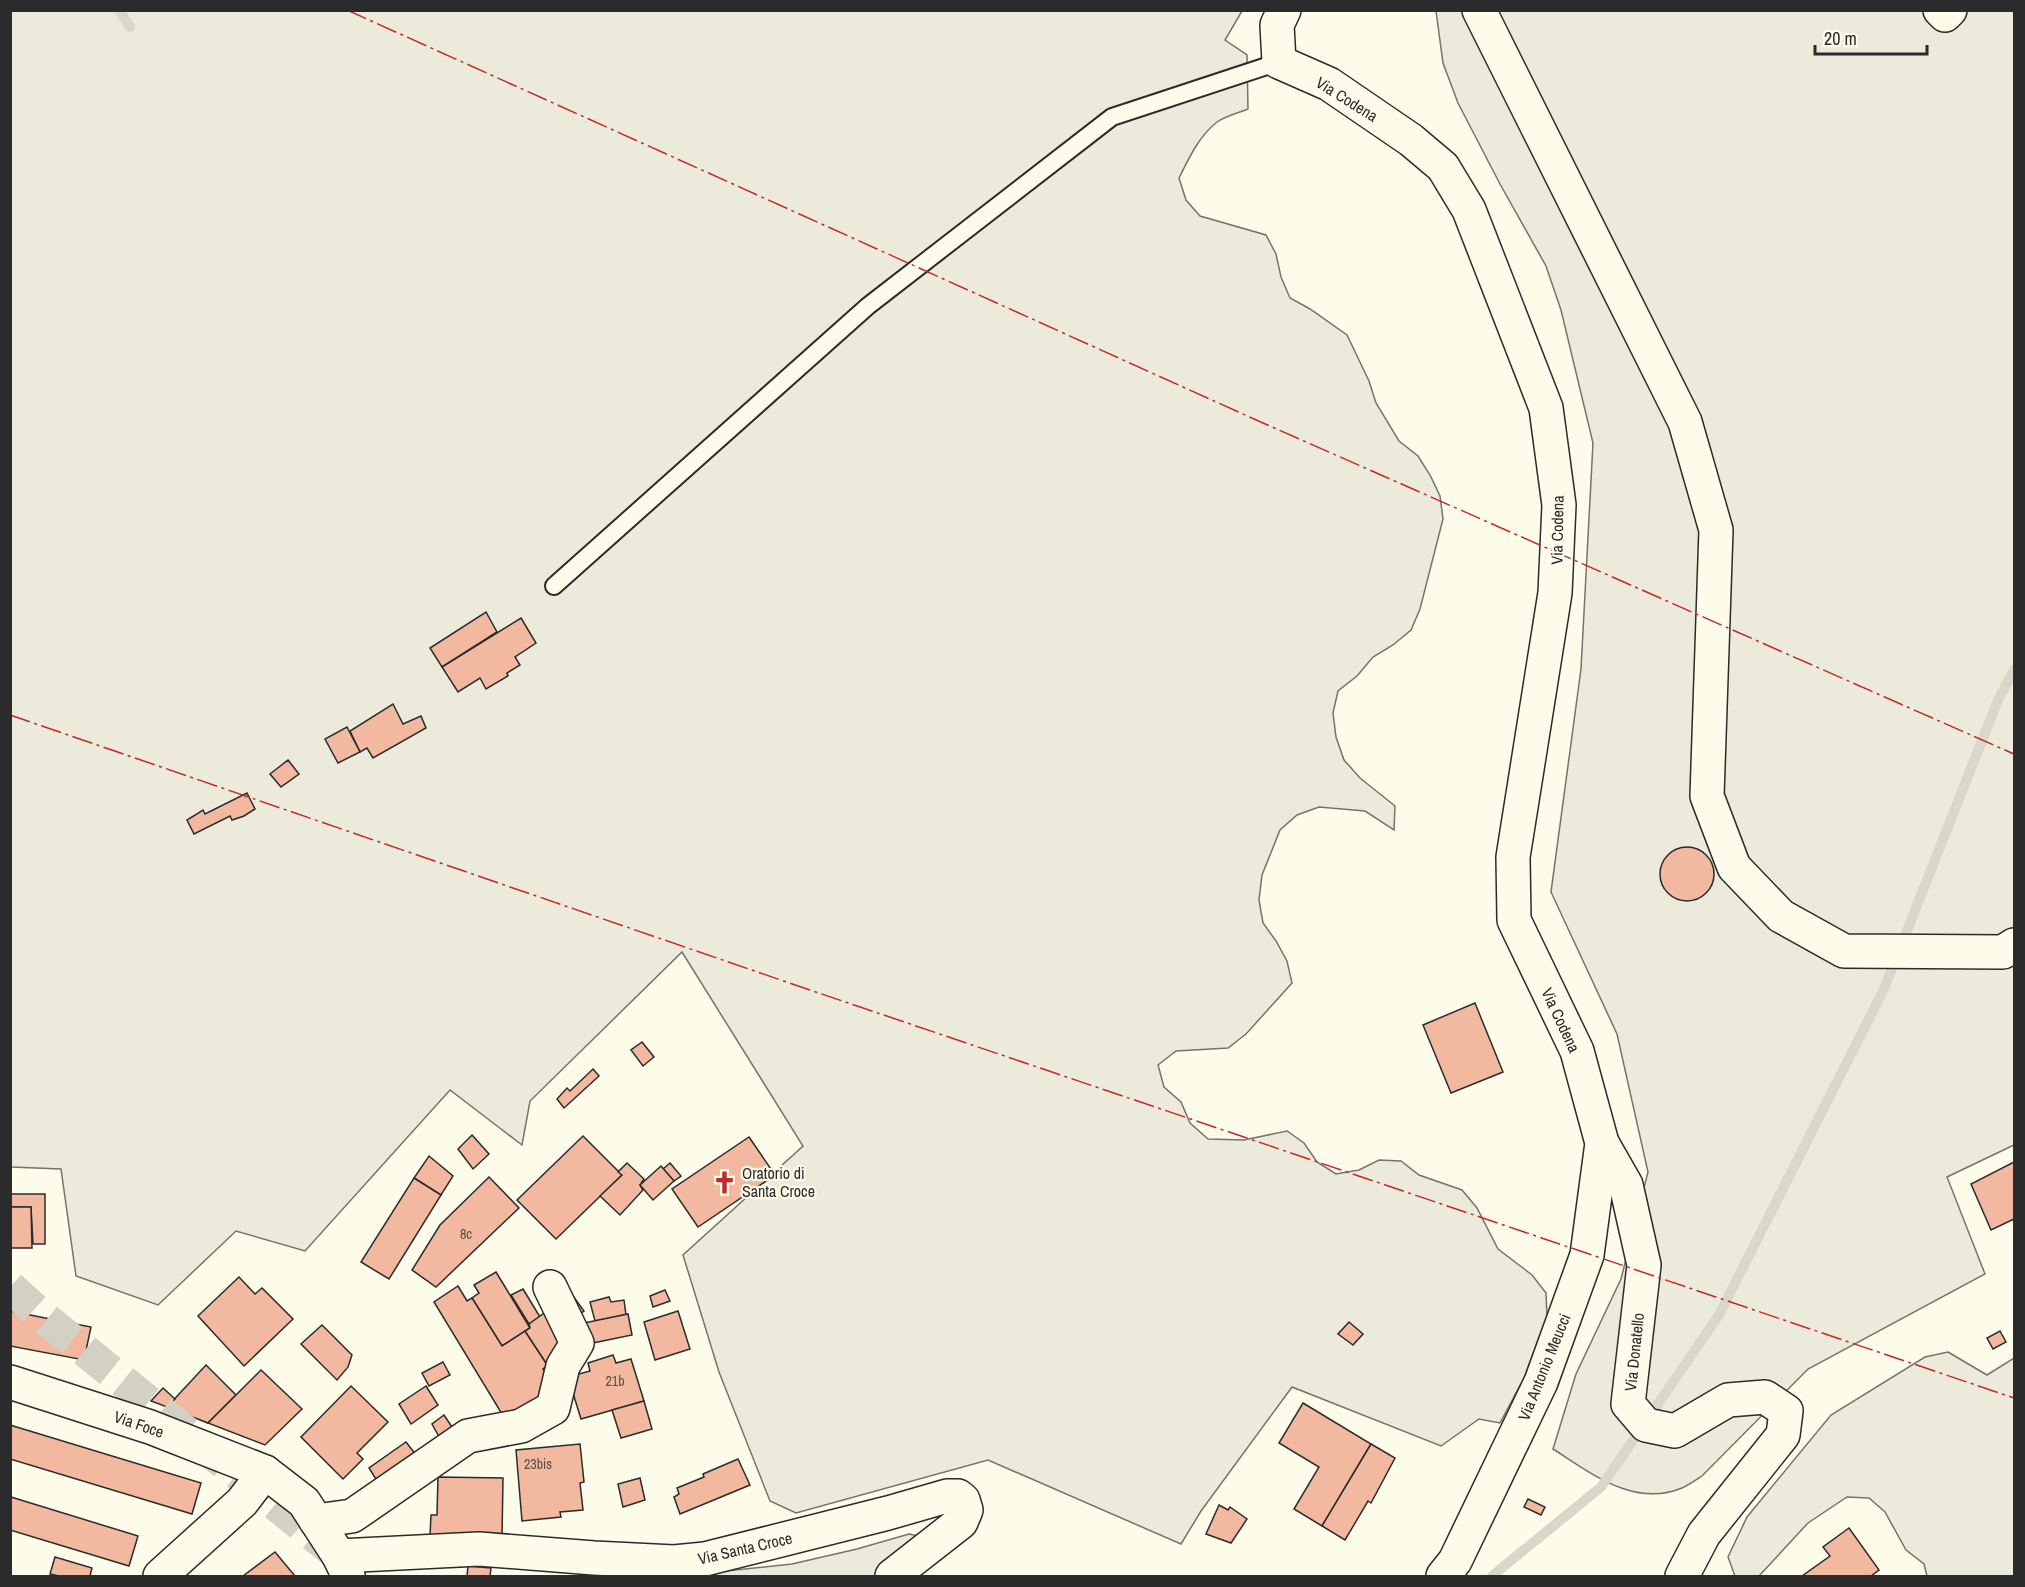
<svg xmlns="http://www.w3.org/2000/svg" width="2025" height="1587" viewBox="0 0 2025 1587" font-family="'Archivo Narrow',sans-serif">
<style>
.green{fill:#ecebdb;stroke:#74746e;stroke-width:1.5}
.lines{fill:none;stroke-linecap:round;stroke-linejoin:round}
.stream{stroke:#d8d7c9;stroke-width:10}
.building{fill:#f2b8a0;stroke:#2b2b2b;stroke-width:1.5}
.secondary-tunnel{stroke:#d3d1c4;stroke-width:33;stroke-dasharray:33 16;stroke-linecap:butt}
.service-casing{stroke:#2b2b2b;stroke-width:20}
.minor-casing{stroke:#2b2b2b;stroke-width:36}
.tertiary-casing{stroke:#2b2b2b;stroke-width:36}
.service{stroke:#fdfbea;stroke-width:16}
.minor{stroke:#fdfbea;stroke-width:33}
.tertiary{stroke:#fdfbea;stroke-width:33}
.power{stroke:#c62828;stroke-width:1.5;stroke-dasharray:21 4.5 3 4.5;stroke-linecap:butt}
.labels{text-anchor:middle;stroke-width:4.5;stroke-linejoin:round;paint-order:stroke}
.number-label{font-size:14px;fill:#5d4e48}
.street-label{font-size:16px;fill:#2b2b2b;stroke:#fdfbea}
.poi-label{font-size:16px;fill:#2b2b2b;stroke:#fdfbea;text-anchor:start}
</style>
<rect width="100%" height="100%" fill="#fdfbea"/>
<!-- green -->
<g class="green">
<path d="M11,11H1242L1225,40L1247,55L1248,109C1238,113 1225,116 1217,122C1199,136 1189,158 1179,178L1186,200L1200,216L1266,235L1276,254L1281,277L1290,298L1310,309L1347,335L1369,381L1376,403L1399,441L1418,456L1430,475L1440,496L1443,519L1420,609L1411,630L1393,645L1373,657L1357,676L1338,691L1333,713L1336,737L1344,760L1360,778L1395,806L1394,830L1365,811L1319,807L1297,815L1280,830L1262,875L1259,900L1263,923L1276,941L1287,961L1292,983L1246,1034L1228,1048L1176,1051L1158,1065L1164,1087L1181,1102L1190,1123L1208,1139L1244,1140L1287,1131L1304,1143L1317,1162L1336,1174L1359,1170L1379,1160L1401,1161L1419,1175L1462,1190L1477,1208L1498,1249L1532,1275L1546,1293L1547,1317L1525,1376L1500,1423L1479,1419L1441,1446L1292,1387L1201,1511L1181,1544L988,1460L796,1513L770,1501L719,1372L683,1255L803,1146L682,952L530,1101L522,1145L450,1090L305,1251L236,1231L158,1305L76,1276L61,1169L11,1167Z"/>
<path d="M1436,11H2014V1145L1947,1177L1985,1274L1808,1369L1702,1476C1696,1480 1689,1485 1682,1488C1634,1508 1591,1473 1553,1449L1576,1374L1621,1279L1648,1172L1617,1034L1551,892L1581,669L1593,443L1561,310L1546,266L1500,184L1458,103L1443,63Z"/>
<polygon points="1948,1352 1987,1375 2014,1358 2014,1576 1927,1576 1924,1564 1906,1550 1885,1512 1869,1498 1847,1497 1808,1523 1759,1576 1735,1576 1728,1557 1747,1517 1831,1415 1925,1357"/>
<polygon points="909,1534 923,1537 874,1576 695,1576 697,1574 792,1564 857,1549"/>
</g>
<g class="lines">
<!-- stream -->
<g class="stream">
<polyline points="119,10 130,27"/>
<polyline points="1492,1576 1601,1487 1719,1315 1884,989 1998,700 2014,670"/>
</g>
</g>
<!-- building -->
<g class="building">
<polygon points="486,612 497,632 442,667 430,648"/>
<polygon points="521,618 536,643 515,657 520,665 507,673 508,676 486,689 480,678 458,692 442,667"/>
<polygon points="393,704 403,724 421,716 426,728 373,758 367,748 360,752 350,731"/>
<polygon points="347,727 360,752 338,763 325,739"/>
<polygon points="288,760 299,774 281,787 270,774"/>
<polygon points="247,793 255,809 244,816 232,820 230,816 194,834 187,820 203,810 205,814"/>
<circle cx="1687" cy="874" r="27"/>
<polygon points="1475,1003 1503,1072 1451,1093 1423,1025"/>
<polygon points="642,1042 654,1057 643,1066 631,1050"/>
<polygon points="593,1069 599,1076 564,1108 557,1099 567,1088 570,1091"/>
<polygon points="472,1135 489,1154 473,1169 458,1149"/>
<polygon points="583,1136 622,1175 556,1239 517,1200"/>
<polygon points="749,1137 775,1175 698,1227 672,1189"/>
<polygon points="429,1156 453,1176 441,1195 414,1178"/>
<polygon points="2014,1162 2014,1219 1991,1230 1971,1184"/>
<polygon points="627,1163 644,1179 640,1185 643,1190 620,1215 600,1196 622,1175 618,1172"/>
<polygon points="670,1163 681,1176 674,1181 663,1169"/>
<polygon points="661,1166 674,1181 653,1200 640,1185"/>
<polygon points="489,1177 519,1208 436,1287 412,1270 440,1225"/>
<polygon points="414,1178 441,1195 389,1279 361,1262"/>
<polygon points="10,1194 45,1194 45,1244 33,1244 31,1207 10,1207"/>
<polygon points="10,1207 31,1207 32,1248 10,1248"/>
<polygon points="496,1272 530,1328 502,1346 472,1298 479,1293 474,1285"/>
<polygon points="239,1277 255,1294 262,1288 293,1319 244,1366 198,1316"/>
<polygon points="458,1286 467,1301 472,1298 502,1346 525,1331 546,1363 547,1366 543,1369 549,1378 555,1395 508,1424 434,1302"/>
<polygon points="523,1289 540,1317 529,1324 511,1295"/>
<polygon points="665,1290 670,1301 653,1307 650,1296"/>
<polygon points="573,1296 584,1311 573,1319 563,1303"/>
<polygon points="609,1297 611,1302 624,1300 626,1315 595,1321 590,1302"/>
<polygon points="10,1311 91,1327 84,1360 10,1346"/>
<polygon points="547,1311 572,1344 546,1363 525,1331 530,1328 529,1324"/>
<polygon points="678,1311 690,1349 655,1360 644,1322"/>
<polygon points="628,1314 632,1335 583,1345 579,1324"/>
<polygon points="1349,1322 1363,1334 1353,1345 1338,1334"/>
<polygon points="322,1325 352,1355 348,1367 337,1380 301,1344"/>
<polygon points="2000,1331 2006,1342 1993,1349 1987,1338"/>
<polygon points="613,1355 616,1363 631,1359 644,1401 581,1419 568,1377 590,1371 588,1363"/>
<polygon points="443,1362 450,1375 429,1386 422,1373"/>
<polygon points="206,1365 236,1395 208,1423 167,1407"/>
<polygon points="261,1370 302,1409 265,1445 208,1423"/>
<polygon points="351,1386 388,1422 357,1453 363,1459 343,1479 301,1437"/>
<polygon points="426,1386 438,1405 411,1424 399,1404"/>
<polygon points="163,1388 175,1399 167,1407 151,1401"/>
<polygon points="644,1401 652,1429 621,1438 612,1410"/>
<polygon points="1303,1403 1371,1444 1322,1526 1294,1509 1319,1467 1279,1443"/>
<polygon points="444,1415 456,1433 442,1442 432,1424"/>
<polygon points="10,1425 201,1483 192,1514 10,1459"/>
<polygon points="406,1442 420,1460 379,1484 369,1468"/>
<polygon points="580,1444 584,1482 580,1483 583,1510 560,1512 561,1517 522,1521 516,1450"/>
<polygon points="1371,1444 1395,1458 1371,1503 1368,1501 1345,1540 1322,1526"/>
<polygon points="738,1459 750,1485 680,1514 674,1497 679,1494 677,1488 704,1477 703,1474"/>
<polygon points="438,1477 503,1478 502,1538 430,1536 431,1515 437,1515"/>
<polygon points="640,1478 645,1500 623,1507 618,1484"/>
<polygon points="11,1497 138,1536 129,1566 10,1530"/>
<polygon points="1528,1499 1545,1507 1541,1515 1524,1507"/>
<polygon points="1219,1505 1228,1510 1230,1507 1247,1519 1231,1543 1206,1534"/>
<polygon points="1849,1528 1879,1570 1871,1576 1802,1576 1830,1556 1823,1547"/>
<polygon points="275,1552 295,1576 243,1576"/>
<polygon points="55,1557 92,1568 90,1576 59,1576 50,1574"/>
<polygon points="468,1566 491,1568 490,1576 467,1576"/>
</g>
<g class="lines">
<!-- secondary-tunnel -->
<polyline class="secondary-tunnel" points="10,1287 42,1316 332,1550"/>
<defs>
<polyline id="service" points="554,586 868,306 1112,117 1279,62"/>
<g id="minor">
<polyline points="1940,10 1945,15 1950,10"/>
<polyline points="1602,1143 1626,1185 1644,1265 1628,1404 1646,1425 1675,1431 1728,1400 1765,1397 1786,1411 1783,1435 1704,1534 1682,1576"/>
<polyline points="10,1382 150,1427 265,1472 304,1502 339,1556 348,1575"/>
<polyline points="316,1521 352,1516 468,1436 521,1426 553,1408 563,1366 577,1343 550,1287"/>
<polyline points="339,1556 479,1549 594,1558 674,1562 705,1559 888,1513 947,1496 958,1496 963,1500 966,1510 961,1522 892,1576"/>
<polyline points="160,1576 242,1502 265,1472"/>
</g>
<g id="tertiary">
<polyline points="1284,10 1277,25 1279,62 1329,84 1411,140 1443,167 1469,210 1546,408 1559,505 1555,593 1513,857 1514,920 1577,1051 1602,1143 1587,1255 1541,1382 1455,1561 1443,1576"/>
<polyline points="1479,10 1685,422 1716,530 1707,796 1734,867 1781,916 1844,951 2003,952 2014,945"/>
</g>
</defs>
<!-- service casing -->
<use href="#service" class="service-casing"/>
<!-- minor casing -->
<use href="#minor" class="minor-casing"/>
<!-- tertiary casing -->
<use href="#tertiary" class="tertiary-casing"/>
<!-- service -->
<use href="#service" class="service"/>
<!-- minor -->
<use href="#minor" class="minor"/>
<!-- tertiary -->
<use href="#tertiary" class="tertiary"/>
<!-- power -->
<g class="power">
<polyline points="347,10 1254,419 2014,754"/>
<polyline points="10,715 804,988 2014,1398"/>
</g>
</g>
<!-- icons -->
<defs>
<symbol id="church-bare" viewBox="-9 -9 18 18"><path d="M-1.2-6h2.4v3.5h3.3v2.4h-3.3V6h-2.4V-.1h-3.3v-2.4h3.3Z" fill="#c62828" stroke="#fdfbea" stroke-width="2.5" paint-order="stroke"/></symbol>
</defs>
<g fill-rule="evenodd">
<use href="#church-bare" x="708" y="1166" width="33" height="33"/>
</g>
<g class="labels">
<!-- number labels -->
<g class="number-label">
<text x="466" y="1239">8c</text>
<text x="615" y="1386">21b</text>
<text x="538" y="1469">23bis</text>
</g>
<!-- street labels -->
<g class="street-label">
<text transform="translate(1347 99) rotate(32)" y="6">Via Codena</text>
<text transform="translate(1557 530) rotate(-89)" y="6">Via Codena</text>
<text transform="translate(1561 1020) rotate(65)" y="6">Via Codena</text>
<text transform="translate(1634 1352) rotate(-84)" y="6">Via Donatello</text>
<text transform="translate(1544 1367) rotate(-68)" y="6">Via Antonio Meucci</text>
<text transform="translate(139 1424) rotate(19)" y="6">Via Foce</text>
<text transform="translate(745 1548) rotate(-13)" y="6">Via Santa Croce</text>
</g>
<!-- poi labels -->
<g class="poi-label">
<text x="742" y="1179">Oratorio di<tspan x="742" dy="18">Santa Croce</tspan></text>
</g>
</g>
<!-- border -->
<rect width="2025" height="1587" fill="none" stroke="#2b2b2b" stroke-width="24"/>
<!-- scale -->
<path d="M1815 45v9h112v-9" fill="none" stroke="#2b2b2b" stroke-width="3"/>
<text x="1824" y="45" font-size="18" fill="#2b2b2b" stroke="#fdfbea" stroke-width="4.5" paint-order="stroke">20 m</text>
</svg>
